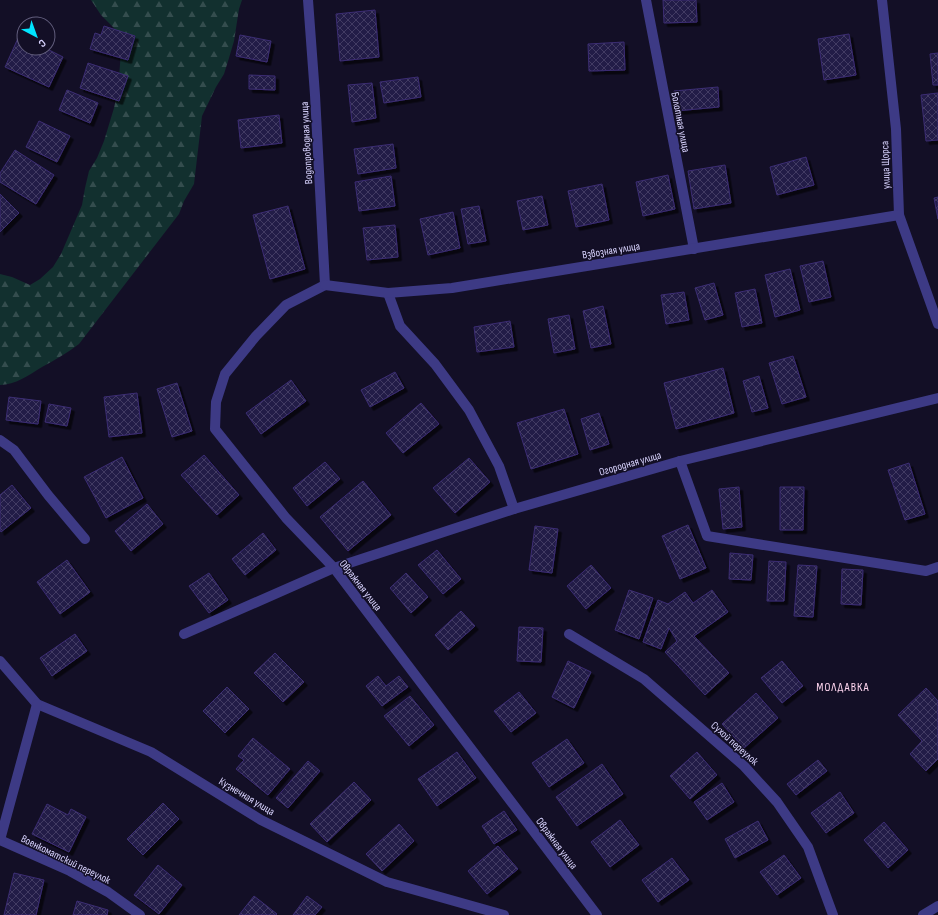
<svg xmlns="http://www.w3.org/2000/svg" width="938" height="915" viewBox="0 0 938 915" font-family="'Sofia Sans Condensed',sans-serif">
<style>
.forest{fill:url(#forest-firs)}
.building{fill:url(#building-cross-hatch);stroke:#3b2d73;filter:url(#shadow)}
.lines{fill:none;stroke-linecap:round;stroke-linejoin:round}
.lane{stroke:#3d3a85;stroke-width:10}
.street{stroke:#3d3a85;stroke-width:10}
.labels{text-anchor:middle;stroke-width:3;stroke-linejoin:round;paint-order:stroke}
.street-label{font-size:11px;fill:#d9d4ff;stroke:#130f26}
.neighbourhood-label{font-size:12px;letter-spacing:1px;fill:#ffd6f0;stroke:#130f26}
</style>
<defs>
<pattern id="forest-firs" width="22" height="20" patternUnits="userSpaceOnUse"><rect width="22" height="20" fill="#12302f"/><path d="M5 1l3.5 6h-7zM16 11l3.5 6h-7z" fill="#344d4e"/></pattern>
<pattern id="building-cross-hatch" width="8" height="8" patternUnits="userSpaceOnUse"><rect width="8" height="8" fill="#241b47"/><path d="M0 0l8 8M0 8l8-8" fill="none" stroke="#433b63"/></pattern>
<filter id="shadow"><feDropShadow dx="3.5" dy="3.5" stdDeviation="0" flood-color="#0009"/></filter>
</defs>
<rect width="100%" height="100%" fill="#130f26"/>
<!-- forest -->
<path class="forest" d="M91,0H242L239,9L234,41L229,58L224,74L216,87L202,116L194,184L184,201L179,214L79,344C67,353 55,360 42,367C29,375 15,385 0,385V274L12,277L30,285L40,279L53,267L61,254L82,205L85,188L89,171L97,158L104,141L114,108L118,90L122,39L113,27L101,15Z"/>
<!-- building -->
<g class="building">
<polygon points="663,0 696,0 697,22 664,23"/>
<polygon points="375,10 379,57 340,61 336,14"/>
<polygon points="104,26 135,36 128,60 90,49 95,33 101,35"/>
<polygon points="849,34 856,75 824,80 818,39"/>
<polygon points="240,35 271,41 267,62 236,56"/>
<polygon points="19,36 24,39 24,48 45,48 63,57 49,87 5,67"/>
<polygon points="624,42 625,70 589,71 588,44"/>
<polygon points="938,53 938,85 933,85 930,54"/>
<polygon points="88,63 128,76 119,101 80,88"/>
<polygon points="249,75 275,76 275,90 249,89"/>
<polygon points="418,77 421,97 384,103 380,82"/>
<polygon points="372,83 376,118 352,122 348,85"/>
<polygon points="718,87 719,107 676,111 674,91"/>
<polygon points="67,90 98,103 90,123 59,110"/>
<polygon points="938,93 938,140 926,141 921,95"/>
<polygon points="279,115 282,143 241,148 238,120"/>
<polygon points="39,121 70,136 57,162 26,147"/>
<polygon points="393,144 396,168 358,174 354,149"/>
<polygon points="15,150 54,175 36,204 0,182 0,173"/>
<polygon points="806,157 814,185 777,195 770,167"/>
<polygon points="725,165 731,203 694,209 688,171"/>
<polygon points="668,175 675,209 643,216 636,182"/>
<polygon points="391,176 395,206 359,211 355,182"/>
<polygon points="602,184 609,220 576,227 568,191"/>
<polygon points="0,194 19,213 0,232"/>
<polygon points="542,196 548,225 523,230 517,201"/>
<polygon points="938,197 938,219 934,198"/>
<polygon points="288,206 305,269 270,279 253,215"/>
<polygon points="479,206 486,241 468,244 461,209"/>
<polygon points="453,212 460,248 428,255 420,219"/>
<polygon points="395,225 398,257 367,260 363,228"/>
<polygon points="823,261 831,297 809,302 800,266"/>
<polygon points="790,269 800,310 775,317 765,275"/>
<polygon points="714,283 723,315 705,320 695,288"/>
<polygon points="755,289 762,323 742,327 735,293"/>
<polygon points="684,292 689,320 666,324 661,295"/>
<polygon points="603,306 611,344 591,348 583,311"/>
<polygon points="569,315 575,349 554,353 548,319"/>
<polygon points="510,321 514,347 477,352 474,327"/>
<polygon points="793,356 806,397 782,404 769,363"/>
<polygon points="723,368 734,413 676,429 664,383"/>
<polygon points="395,372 404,388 370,407 361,390"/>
<polygon points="759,376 768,408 752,412 743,381"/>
<polygon points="291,380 306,401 261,434 246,413"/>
<polygon points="177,383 192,431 172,437 157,389"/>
<polygon points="137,393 142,433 109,437 104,397"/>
<polygon points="9,397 41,401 38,424 6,420"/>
<polygon points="421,403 439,424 403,453 386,433"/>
<polygon points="49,404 71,408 67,426 45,422"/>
<polygon points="564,409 578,454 531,469 517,423"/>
<polygon points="599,413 609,444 590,450 581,419"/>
<polygon points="204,455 239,495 217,515 181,475"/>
<polygon points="122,457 143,498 106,518 84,477"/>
<polygon points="469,458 490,482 455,513 433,488"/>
<polygon points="325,462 340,479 307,506 293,488"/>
<polygon points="909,463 925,514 905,520 888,470"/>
<polygon points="363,481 391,515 348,551 320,517"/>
<polygon points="12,485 31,508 1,532 0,530 0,495"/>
<polygon points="739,487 742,527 723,529 719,489"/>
<polygon points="780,487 804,487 803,530 780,530"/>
<polygon points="147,504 163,524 131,551 115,531"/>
<polygon points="688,525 706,568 680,579 662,536"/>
<polygon points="535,526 558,529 552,573 529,570"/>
<polygon points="263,533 276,550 245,575 232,559"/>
<polygon points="437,550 461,579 443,594 418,565"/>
<polygon points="730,553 753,555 751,580 729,579"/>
<polygon points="67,560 90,592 60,614 37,582"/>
<polygon points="769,561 786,562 784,601 767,601"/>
<polygon points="591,565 611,588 586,609 567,586"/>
<polygon points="798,565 817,566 813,617 794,616"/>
<polygon points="842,569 863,570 861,605 841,604"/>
<polygon points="209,573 228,600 209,613 189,586"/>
<polygon points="406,573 428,597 411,613 390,588"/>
<polygon points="629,590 653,598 639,639 615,630"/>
<polygon points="712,590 728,612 694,636 729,673 705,695 665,652 677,641 669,628 661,649 643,642 658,600 668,604 685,592 693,603"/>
<polygon points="461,611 475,626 448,650 435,635"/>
<polygon points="519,627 543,628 541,662 517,661"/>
<polygon points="75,634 87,651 52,676 40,658"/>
<polygon points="275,653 304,682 283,702 254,673"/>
<polygon points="568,661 591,672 574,708 552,697"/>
<polygon points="782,661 803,686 782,703 761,678"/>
<polygon points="378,676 386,686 399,676 408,687 382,706 366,686"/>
<polygon points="227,687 249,709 225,733 203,711"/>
<polygon points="926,688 938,701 938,759 926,771 910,754 922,741 898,715"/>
<polygon points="519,692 536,713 511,732 494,711"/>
<polygon points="756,693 778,718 744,748 722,724"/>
<polygon points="410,696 434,725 409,746 384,716"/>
<polygon points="253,738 290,769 268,795 236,769 244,760 238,756"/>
<polygon points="567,739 584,763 549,787 532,763"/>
<polygon points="457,752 476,778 437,806 418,779"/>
<polygon points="697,752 717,775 690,799 670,776"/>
<polygon points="818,760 827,771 796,795 787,784"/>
<polygon points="308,761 320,771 288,808 276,798"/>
<polygon points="602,764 623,794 577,826 556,797"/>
<polygon points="354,782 371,800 327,842 310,824"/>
<polygon points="722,783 734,802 707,820 694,802"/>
<polygon points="840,792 854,813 826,833 811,813"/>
<polygon points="163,803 179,819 143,855 127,839"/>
<polygon points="47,804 68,815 71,809 86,817 69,852 32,834"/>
<polygon points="504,811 517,830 494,844 482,826"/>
<polygon points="620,820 639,845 610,867 591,842"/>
<polygon points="758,821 768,840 735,858 725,839"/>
<polygon points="884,822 908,850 888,868 864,840"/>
<polygon points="399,824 414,841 382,871 366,854"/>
<polygon points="498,846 518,869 487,894 468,871"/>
<polygon points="784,855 801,878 777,895 760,872"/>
<polygon points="672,858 689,880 658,902 642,880"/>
<polygon points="158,865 182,885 159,914 134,895"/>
<polygon points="14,873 44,880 36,915 4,915"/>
<polygon points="254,896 277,914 276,915 239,915"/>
<polygon points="307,896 322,907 315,915 293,915"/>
<polygon points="77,901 108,910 107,915 73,915"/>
</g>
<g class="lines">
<!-- lane -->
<g class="lane">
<polyline points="388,293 400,326 435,364 469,410 499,466 514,509"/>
<polyline points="569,634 644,679 744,766 777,802 808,847 833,915"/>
</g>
<!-- street -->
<g class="street">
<polyline points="308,0 315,95 325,285"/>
<polyline points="646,0 694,249"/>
<polyline points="882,0 896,129 899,215 938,324"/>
<polyline points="325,285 286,305 256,336 225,374 216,402 215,429 286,518 334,568 597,915"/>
<polyline points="325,285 388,293 452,288 899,215"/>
<polyline points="0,440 14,450 48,495 85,539"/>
<polyline points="680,461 707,536 926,571 938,567"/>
<polyline points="184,634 334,568 514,509 680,461 938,398"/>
<polyline points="0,661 37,704 151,752 261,820 387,882 504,915"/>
<polyline points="0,840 70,871 108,892 140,915"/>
<polyline points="0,840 37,704"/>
<polyline points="923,915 938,906"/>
</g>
</g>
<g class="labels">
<!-- street labels -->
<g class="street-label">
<text transform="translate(681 122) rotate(79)" y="4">Болотная улица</text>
<text transform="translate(306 143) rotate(-93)" y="4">Водопроводная улица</text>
<text transform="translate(885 165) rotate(-92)" y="4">улица Щорса</text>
<text transform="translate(611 250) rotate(-9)" y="4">Взвозная улица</text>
<text transform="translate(630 463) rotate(-16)" y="4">Огородная улица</text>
<text transform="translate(361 585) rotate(52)" y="4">Овражная улица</text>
<text transform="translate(735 743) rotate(42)" y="4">Сухой переулок</text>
<text transform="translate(247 796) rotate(31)" y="4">Кузнечная улица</text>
<text transform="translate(557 843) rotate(53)" y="4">Овражная улица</text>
<text transform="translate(66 859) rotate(26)" y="4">Военкоматский переулок</text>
</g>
<!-- neighbourhood labels -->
<g class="neighbourhood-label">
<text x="843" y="691">МОЛДАВКА</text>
</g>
</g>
<!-- north arrow -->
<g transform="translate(36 36) rotate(139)"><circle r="19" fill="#130f26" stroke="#625e7d"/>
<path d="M0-3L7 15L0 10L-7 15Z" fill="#00e5ff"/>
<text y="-6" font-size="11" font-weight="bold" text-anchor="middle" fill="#d9d4ff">С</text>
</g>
</svg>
